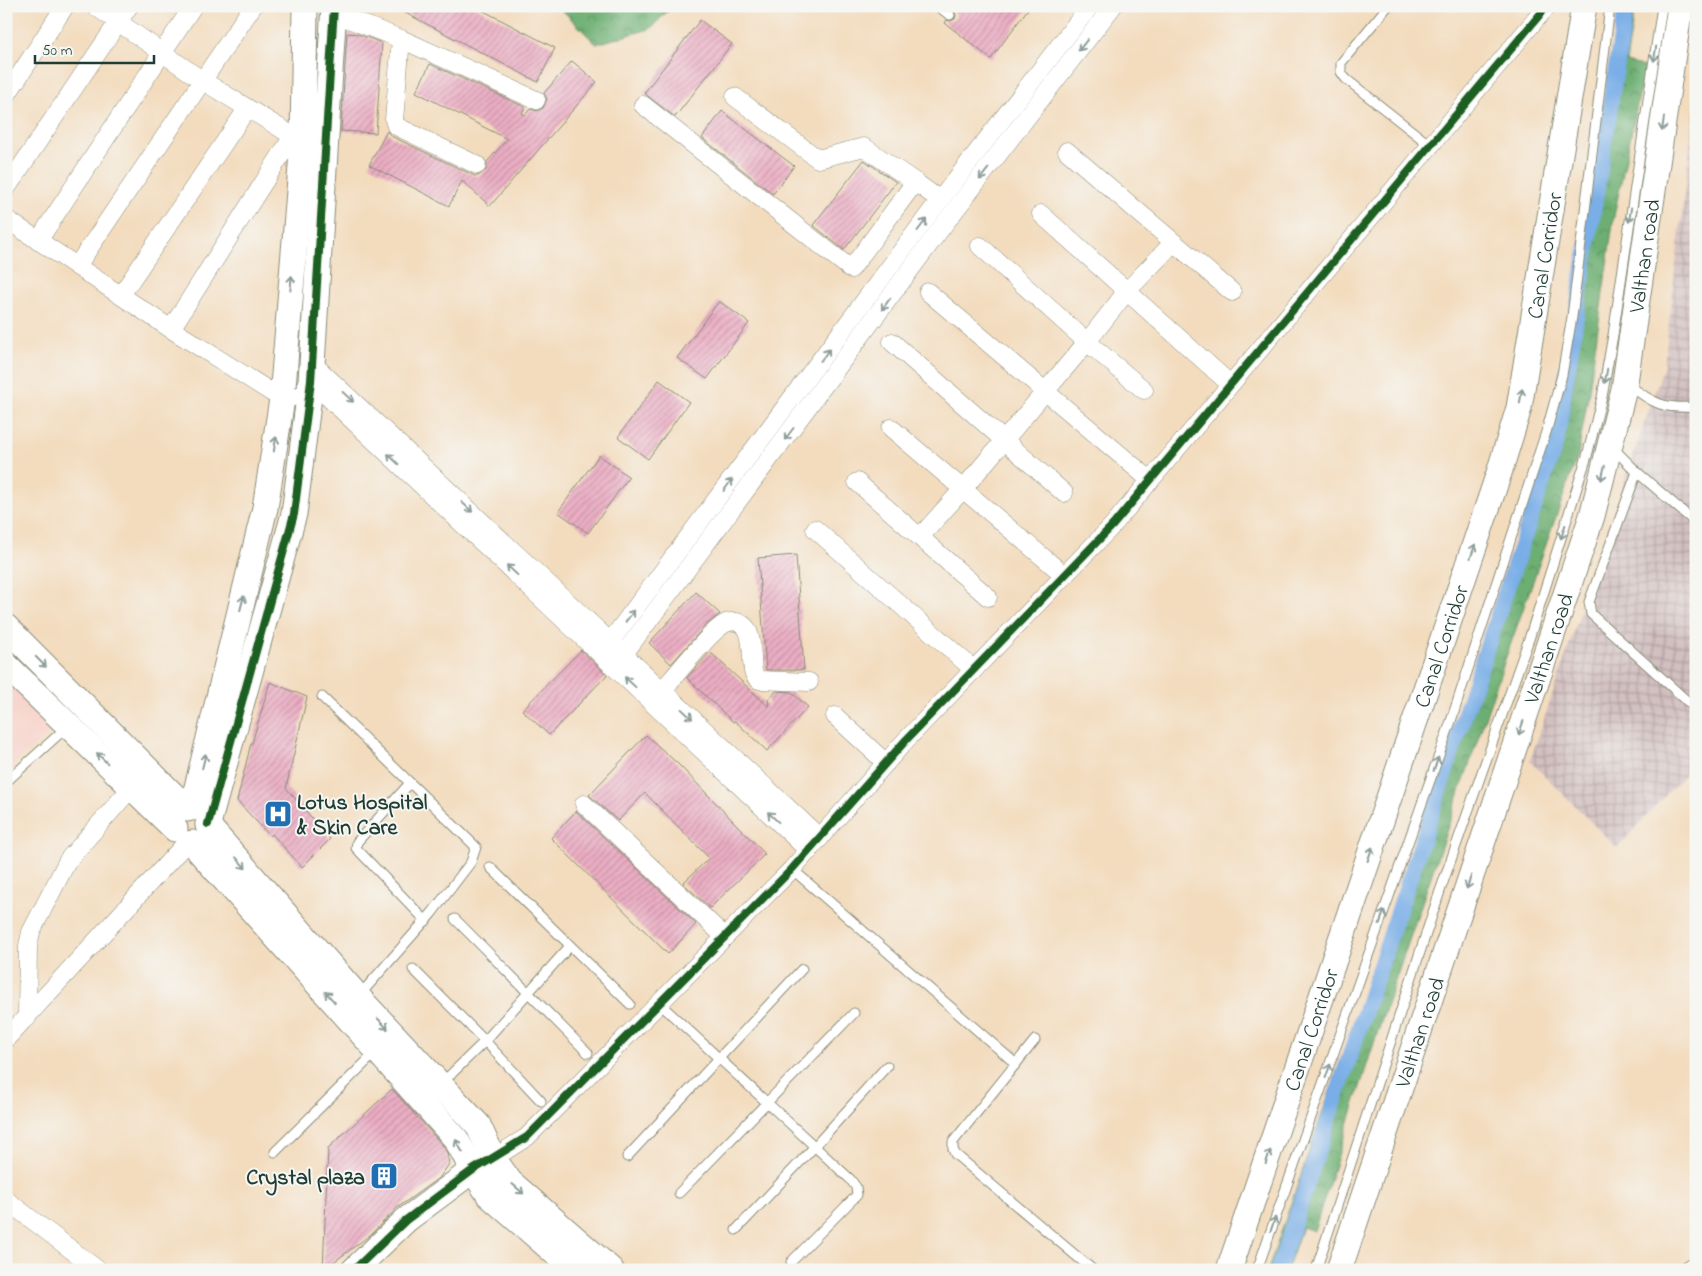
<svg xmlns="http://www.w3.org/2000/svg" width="1702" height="1276" viewBox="0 0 1702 1276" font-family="'Indie Flower',sans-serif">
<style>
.built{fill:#f7d1c8}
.industrial{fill:url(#industrial-grid)}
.forest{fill:url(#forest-crowns);stroke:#467653}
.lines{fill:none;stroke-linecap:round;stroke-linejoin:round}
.canal{stroke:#79aee7;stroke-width:16}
.building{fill:url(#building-hatch)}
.lane-casing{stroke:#898c79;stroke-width:11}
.street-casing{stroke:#898c79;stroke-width:19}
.secondary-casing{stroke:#898c79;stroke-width:27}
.lane{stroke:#fff;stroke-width:9}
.street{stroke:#fff;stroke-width:18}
.secondary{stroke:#fff;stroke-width:25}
.cycleway-casing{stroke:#f6f6f2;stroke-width:11}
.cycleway{stroke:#1b5e20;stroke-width:8}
.oneway{stroke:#8f9e9a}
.labels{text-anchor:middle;stroke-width:4;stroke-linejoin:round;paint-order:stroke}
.street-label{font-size:22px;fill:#1f3d34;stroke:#f6f6f2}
.poi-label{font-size:22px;font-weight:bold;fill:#1f3d34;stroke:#f6f6f2;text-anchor:start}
</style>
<defs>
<pattern id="industrial-grid" width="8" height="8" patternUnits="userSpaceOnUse" patternTransform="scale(1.25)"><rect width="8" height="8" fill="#d2bfc0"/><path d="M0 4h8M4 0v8" fill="none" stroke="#aa9c9d"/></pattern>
<pattern id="forest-crowns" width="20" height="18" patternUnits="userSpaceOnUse" patternTransform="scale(1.25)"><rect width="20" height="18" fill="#6daf72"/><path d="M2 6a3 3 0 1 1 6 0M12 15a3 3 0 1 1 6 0" fill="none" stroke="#59905e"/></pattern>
<pattern id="building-hatch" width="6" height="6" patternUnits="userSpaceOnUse" patternTransform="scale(1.25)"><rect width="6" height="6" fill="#ecaec4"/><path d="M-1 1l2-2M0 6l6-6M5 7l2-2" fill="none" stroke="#bf8fa0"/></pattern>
</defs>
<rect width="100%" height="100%" fill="#f6f6f2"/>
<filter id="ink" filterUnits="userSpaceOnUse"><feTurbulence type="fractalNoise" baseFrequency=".02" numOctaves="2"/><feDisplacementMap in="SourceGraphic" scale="10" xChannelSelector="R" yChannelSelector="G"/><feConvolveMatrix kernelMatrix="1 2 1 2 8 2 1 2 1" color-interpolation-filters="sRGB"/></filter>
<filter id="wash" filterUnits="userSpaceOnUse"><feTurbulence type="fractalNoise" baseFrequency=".0096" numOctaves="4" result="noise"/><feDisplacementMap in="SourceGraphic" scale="20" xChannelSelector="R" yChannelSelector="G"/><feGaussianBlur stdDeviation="1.12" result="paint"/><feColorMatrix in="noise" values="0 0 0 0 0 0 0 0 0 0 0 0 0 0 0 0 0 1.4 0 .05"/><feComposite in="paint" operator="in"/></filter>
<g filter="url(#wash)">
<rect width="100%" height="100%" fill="#f3dcbe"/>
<!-- built -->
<polygon class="built" points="6,676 59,726 10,767 6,764"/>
<!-- industrial -->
<polygon class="industrial" points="1696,96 1696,762 1617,848 1530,761 1664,365"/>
<!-- forest -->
<g class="forest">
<polygon points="558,6 673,6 650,29 596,44"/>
<polygon points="1625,6 1635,6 1626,62 1645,67 1614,216 1589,391 1578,455 1506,657 1374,1043 1314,1231 1302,1227 1287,1270 1268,1270 1408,866 1461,735 1513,586 1562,443 1573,387"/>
</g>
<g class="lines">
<!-- canal -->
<polyline class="canal" points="1278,1270 1556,442 1626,6"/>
</g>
<g id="blocks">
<!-- building -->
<g class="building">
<polygon points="392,6 474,6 555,48 538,82"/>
<polygon points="957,6 1030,6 991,59 945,23 947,20 950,21 955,19 956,15 954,11"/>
<polygon points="700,20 732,44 675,117 644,93"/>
<polygon points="347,33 358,34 382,43 376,133 341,131"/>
<polygon points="572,61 597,82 490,206 462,181 449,206 369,165 387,131 391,136 475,176 478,176 486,170 487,162 507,139 416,92 430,64 525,107 522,113 525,115 530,109 537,111 543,108 547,99 544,93"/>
<polygon points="722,111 794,166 773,194 702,138"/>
<polygon points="864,160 896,182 844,250 813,225"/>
<polygon points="719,301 749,323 707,379 677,358"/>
<polygon points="659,380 689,402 648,459 618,437"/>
<polygon points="599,455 629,477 588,533 558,512"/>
<polygon points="796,555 804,670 766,670 758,558"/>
<polygon points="696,592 720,614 704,627 671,664 649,643"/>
<polygon points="581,650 607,675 549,735 522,710"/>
<polygon points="710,652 769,707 768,700 776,691 791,692 808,707 767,751 735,721 733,722 687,678"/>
<polygon points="270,682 307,697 286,788 330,839 302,867 272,834 270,836 237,801 251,743 252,743"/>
<polygon points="646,735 679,765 765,854 710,908 683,883 709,858 645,793 618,821 589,795"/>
<polygon points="576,811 696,924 668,954 551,838"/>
<polygon points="392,1089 444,1147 447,1153 449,1164 440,1177 397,1208 370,1235 323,1270 328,1148"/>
</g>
</g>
</g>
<g filter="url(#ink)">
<use href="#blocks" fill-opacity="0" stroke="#898c79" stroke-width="1"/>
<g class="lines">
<defs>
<g id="lane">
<polyline points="937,6 950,15"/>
<polyline points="1388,6 1341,63 1341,72 1346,79 1431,146"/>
<polyline points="1680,14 1696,18"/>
<path d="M1628,384C1653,404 1664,409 1696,407"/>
<polyline points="1613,448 1637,472 1696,523"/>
<polyline points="1637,472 1589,602 1591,614 1696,709"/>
<polyline points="322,697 476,847 471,862 432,913 358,997"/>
<polyline points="6,782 67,727"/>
<polyline points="410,783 357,842 356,848 426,921"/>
<polyline points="490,867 630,1004"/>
<polyline points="792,869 1016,1064"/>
<polyline points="455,919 588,1053"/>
<polyline points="413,969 485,1041 541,1101"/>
<polyline points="659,1003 850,1179 856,1187 857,1195 791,1262"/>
<polyline points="1035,1040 953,1142 953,1149 955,1154 1093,1270"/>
<polyline points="442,1083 485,1041 570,946"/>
<polyline points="275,1152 376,1052"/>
<polyline points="627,1157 802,969"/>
<polyline points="679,1193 854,1013"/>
<polyline points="736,1230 815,1146 887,1066"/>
<polyline points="1257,1270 1450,724 1547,429 1562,375 1572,317 1610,6"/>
<polyline points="1316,1270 1440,891 1530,636 1587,456 1602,397 1613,335 1662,6"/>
<polyline points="1679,1270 1696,1259"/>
</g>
<g id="street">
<polyline points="95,6 203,81 303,142"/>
<polyline points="333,13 401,39 536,100"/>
<polyline points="401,39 394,120 396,126 477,165"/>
<polyline points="6,96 65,6"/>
<polyline points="735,97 818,159 864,147 915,182"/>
<polyline points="643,105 851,269 915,182 940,200"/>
<polyline points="1067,151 1232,292"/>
<polyline points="6,189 129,6"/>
<polyline points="1041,214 1230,384"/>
<polyline points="6,219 171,329 282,399 309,394"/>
<polyline points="38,241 193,6"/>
<polyline points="980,246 1087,342 1144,390"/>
<polyline points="77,266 253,6"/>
<polyline points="928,292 1150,480"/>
<polyline points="121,295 247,109"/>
<polyline points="171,329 293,136"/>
<polyline points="892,342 1064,493"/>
<polyline points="312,363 820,838"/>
<polyline points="311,381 809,851"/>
<polyline points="891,428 1064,575"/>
<polyline points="857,482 988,597"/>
<polyline points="815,529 974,670"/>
<polyline points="920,537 963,489 1087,342 1127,291 1173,243"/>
<polyline points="601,654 930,213 1090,6"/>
<polyline points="614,667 945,223 1113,6"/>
<path d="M662,691C675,676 712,629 726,623C734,620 742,622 747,629C753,640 751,658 753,671L755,676L759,680L809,682"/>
<polyline points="835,716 886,763"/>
<polyline points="584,804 725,937"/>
<polyline points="27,1018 28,946 31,932 68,860 132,787"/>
<polyline points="6,1039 187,842"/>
<polyline points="484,1164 527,1137 792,869 906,740 1113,525 1547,6"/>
<polyline points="6,1200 98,1270"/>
</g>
<g id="secondary">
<polyline points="6,627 187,809"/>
<polyline points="6,665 175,829"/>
<polyline points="192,808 265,508 282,399 303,142 305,6"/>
<polyline points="208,824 294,514 311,381 334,6"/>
<polyline points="208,826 358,997 478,1125 493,1158 510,1182 611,1270"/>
<polyline points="192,843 456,1139 473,1170 489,1195 575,1270"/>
<polyline points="354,1270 406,1220 473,1170"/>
<path id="s1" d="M1229,1270L1499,473L1519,408L1584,6"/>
<path id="s2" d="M1339,1270L1592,516L1624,389L1680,6"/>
</g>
</defs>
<!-- lane casing -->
<use href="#lane" class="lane-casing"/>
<!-- street casing -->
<use href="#street" class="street-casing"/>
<!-- secondary casing -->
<use href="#secondary" class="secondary-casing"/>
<!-- lane -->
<use href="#lane" class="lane"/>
<!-- street -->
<use href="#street" class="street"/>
<!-- secondary -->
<use href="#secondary" class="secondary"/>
<defs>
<g id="cycleway">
<polyline points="208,824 294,514 311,381 334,6"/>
<polyline points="354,1270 406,1220 473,1170 527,1137 792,869 906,740 1113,525 1547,6"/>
</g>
</defs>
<!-- cycleway casing -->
<use href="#cycleway" class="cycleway-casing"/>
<!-- cycleway -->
<use href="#cycleway" class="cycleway"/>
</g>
<!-- one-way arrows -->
<defs><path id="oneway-shaft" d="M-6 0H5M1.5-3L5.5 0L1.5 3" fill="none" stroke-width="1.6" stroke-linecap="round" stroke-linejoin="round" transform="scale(1.25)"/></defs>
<g class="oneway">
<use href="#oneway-shaft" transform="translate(1083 45) rotate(128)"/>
<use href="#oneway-shaft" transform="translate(1655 54) rotate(99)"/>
<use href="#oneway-shaft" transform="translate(1663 124) rotate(98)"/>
<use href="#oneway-shaft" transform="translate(984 174) rotate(128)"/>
<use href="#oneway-shaft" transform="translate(1630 215) rotate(99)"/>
<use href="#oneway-shaft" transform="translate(922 225) rotate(-53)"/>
<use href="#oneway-shaft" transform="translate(291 283) rotate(-85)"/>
<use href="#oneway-shaft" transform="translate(886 304) rotate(126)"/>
<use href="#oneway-shaft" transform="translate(825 355) rotate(-53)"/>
<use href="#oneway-shaft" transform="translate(1606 376) rotate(100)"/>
<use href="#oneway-shaft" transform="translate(1521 396) rotate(-81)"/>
<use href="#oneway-shaft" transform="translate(348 397) rotate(43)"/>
<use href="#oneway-shaft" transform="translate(789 434) rotate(127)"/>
<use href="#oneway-shaft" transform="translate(275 444) rotate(-81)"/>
<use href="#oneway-shaft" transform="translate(393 459) rotate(-137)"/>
<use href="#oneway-shaft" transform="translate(1603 473) rotate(104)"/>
<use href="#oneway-shaft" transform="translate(728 485) rotate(-53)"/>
<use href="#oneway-shaft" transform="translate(467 507) rotate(43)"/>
<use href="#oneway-shaft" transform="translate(1563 532) rotate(108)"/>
<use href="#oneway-shaft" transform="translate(1473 551) rotate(-71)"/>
<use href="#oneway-shaft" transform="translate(512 570) rotate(-137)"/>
<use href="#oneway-shaft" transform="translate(242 603) rotate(-76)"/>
<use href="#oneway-shaft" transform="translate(630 616) rotate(-53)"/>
<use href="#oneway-shaft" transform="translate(41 662) rotate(45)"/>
<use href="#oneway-shaft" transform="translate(630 682) rotate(-137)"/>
<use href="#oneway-shaft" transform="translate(687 714) rotate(43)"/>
<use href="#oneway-shaft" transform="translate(1521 728) rotate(109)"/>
<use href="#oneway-shaft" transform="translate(102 758) rotate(-136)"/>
<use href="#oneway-shaft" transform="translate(204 761) rotate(-76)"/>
<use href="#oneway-shaft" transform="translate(1436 764) rotate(-71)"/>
<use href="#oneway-shaft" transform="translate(773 817) rotate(-137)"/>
<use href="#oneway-shaft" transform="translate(1370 854) rotate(-71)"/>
<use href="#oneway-shaft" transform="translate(241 863) rotate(49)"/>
<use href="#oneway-shaft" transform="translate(1469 882) rotate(109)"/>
<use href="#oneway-shaft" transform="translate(1382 917) rotate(-71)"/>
<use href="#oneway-shaft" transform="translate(330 997) rotate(-132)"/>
<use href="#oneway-shaft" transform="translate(383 1024) rotate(47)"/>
<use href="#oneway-shaft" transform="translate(1328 1071) rotate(-71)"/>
<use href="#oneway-shaft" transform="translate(459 1146) rotate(-120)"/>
<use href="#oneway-shaft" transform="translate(1268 1157) rotate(-71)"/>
<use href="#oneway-shaft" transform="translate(518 1189) rotate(41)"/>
<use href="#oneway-shaft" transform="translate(1273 1224) rotate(-71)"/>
</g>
</g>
<!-- icons -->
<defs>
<symbol id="hospital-square" viewBox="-11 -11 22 22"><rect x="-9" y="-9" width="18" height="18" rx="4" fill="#1f6fb2" stroke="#f6f6f2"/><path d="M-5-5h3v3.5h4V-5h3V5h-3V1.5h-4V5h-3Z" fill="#fff"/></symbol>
<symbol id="building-square" viewBox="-11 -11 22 22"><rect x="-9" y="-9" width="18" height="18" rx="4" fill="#1f6fb2" stroke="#f6f6f2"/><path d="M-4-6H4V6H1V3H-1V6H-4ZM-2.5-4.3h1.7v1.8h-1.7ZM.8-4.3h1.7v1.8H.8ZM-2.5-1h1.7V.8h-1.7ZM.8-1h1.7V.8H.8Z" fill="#fff"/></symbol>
</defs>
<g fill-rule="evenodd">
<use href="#hospital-square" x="262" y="798" width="32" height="32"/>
<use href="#building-square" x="368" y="1160" width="32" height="32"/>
</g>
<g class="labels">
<!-- street labels -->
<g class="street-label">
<text dy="8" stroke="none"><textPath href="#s2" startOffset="1061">Valthan road</textPath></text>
<text dy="8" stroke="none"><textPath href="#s1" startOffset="1064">Canal Corridor</textPath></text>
<text dy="8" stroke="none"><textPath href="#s1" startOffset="659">Canal Corridor</textPath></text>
<text dy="8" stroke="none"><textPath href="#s2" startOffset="656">Valthan road</textPath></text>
<text dy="8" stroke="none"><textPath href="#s1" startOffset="254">Canal Corridor</textPath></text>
<text dy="8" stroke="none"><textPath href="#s2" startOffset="251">Valthan road</textPath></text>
</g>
<!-- poi labels -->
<g class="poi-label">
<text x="297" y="809">Lotus Hospital<tspan x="297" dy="25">&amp; Skin Care</tspan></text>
<text x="365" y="1184" text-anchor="end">Crystal plaza</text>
</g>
</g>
<!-- margin -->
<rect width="1702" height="1276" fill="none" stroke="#f6f6f2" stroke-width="25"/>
<!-- scale -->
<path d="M35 55v8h119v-8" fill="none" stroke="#1f3d34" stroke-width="2.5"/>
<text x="42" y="55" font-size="15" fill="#1f3d34" stroke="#f6f6f2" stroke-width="4" paint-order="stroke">50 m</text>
</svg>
